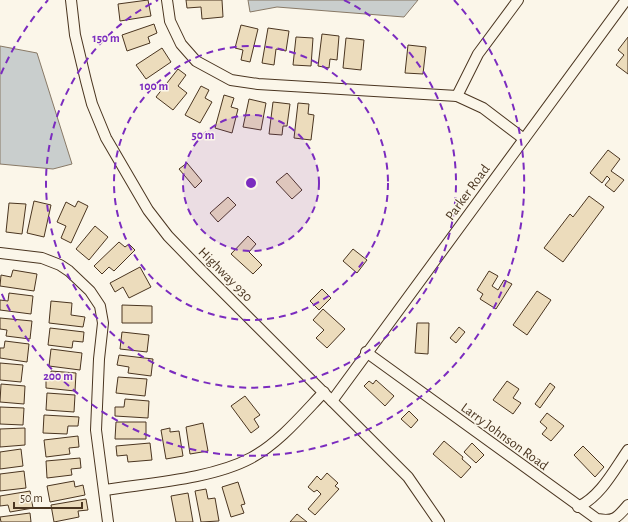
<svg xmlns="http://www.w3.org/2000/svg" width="628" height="522" viewBox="0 0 628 522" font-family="'Alegreya Sans',sans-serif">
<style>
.water{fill:#c9cecd;stroke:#887966}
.building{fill:#ecdcbc;stroke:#4a3520}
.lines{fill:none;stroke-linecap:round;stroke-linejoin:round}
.minor-casing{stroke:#4a3520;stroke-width:12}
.minor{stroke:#fbf6e9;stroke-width:10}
.ring{fill:none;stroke:#7b2cbf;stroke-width:2;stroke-dasharray:7 5}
.labels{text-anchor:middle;stroke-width:3;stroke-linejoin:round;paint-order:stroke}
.street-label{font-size:14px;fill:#4a3520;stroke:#fbf6e9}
.centre{fill:#7b2cbf;stroke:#fbf6e9;stroke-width:2}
.ring-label{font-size:12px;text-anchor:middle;font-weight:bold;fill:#7b2cbf;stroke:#fbf6e9;stroke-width:3;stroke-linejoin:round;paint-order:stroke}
</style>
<rect width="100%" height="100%" fill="#fbf6e9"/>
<!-- water -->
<g class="water">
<polygon points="248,0 418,0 404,17 277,7 250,12"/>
<polygon points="0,46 37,53 72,164 53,169 0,164"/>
</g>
<!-- building -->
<g class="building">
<polygon points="148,0 151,16 120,21 118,4"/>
<polygon points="186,0 222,0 223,17 202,19 201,7 187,8"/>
<polygon points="154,24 157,33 148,37 150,43 127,51 122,35"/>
<polygon points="241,25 258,29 250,62 241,60 243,50 235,48"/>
<polygon points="268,28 289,31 286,51 276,49 274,65 262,63"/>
<polygon points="322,34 339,36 337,60 330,59 329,68 318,66"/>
<polygon points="296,37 313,38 311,66 293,65"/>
<polygon points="628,37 628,74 616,65 624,55 618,50"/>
<polygon points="346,38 364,40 361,70 343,68"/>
<polygon points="408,45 426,47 423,74 405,73"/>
<polygon points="162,48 171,62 146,79 136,65"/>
<polygon points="178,69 186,75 178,86 187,93 173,110 156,97"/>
<polygon points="201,86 209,90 205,98 212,102 200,123 185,115"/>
<polygon points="224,95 234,98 231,107 238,109 232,133 215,128"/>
<polygon points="249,99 266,103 261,130 243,127"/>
<polygon points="273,102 290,104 287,126 283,126 282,135 269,134"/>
<polygon points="298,103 309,104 308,114 314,115 311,140 294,138"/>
<polygon points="608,150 620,159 611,171 624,180 614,192 605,185 610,179 607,176 602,183 590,173"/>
<polygon points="187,163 202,181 195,188 179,169"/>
<polygon points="287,173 302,190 292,199 276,182"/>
<polygon points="589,196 604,207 563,262 544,248 570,214 573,217"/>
<polygon points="228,197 236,205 218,222 210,213"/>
<polygon points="34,201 51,205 44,237 27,233"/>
<polygon points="78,201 88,206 71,243 61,238 66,226 57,222 66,202 75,207"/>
<polygon points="9,203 26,204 22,234 6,232"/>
<polygon points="95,226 108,237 89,260 76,249"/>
<polygon points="248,236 256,244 249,252 262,265 253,274 231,254"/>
<polygon points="119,242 125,247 129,244 135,250 114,271 109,267 102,274 94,266"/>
<polygon points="353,249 367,260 357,273 343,261"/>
<polygon points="140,267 151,287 129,298 123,287 115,292 110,283"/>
<polygon points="13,270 37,274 34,291 0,286 1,275 11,277"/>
<polygon points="489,271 498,276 492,286 498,290 504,280 512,284 496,309 480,299 483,294 477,290"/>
<polygon points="322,289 331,298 319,310 310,301"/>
<polygon points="537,291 551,300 527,335 513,325"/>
<polygon points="9,293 33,296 31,314 0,310 0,300 8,301"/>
<polygon points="51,301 72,303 71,315 85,317 83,327 49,323"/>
<polygon points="122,305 152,306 152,323 122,323"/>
<polygon points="323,309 345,329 327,348 316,338 324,330 313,320"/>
<polygon points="0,318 32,321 30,339 6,336 7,330 0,329"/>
<polygon points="417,323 429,323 428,354 415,353"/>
<polygon points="459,327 465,332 456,343 450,338"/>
<polygon points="50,328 84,332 83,342 73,341 72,348 48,345"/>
<polygon points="122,332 149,335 147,352 120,349"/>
<polygon points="5,341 29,344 27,362 0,358 0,348 4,348"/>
<polygon points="51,349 82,353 80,370 49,366"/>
<polygon points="119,355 153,359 151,376 128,373 129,367 117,365"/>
<polygon points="0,363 23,365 21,382 0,380"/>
<polygon points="51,371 76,373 75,391 46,388 46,380 51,380"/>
<polygon points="118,377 147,379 145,396 116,393"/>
<polygon points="376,380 394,396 385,406 364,386 369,381 373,384"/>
<polygon points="507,381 519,389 513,398 521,403 513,414 493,400"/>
<polygon points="550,383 555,387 540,408 535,404"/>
<polygon points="1,384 25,386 24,404 0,402"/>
<polygon points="47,393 75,395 74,412 46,410"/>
<polygon points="245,396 260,415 254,419 259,427 251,433 231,406"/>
<polygon points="125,399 149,401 148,418 115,416 115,407 124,407"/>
<polygon points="0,407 24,408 23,425 0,424"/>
<polygon points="409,411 418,420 411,428 401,419"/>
<polygon points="547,413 564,426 551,441 542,434 547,428 540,422"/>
<polygon points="44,415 79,417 78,426 68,426 67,434 43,433"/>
<polygon points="116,422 146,422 146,439 115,439"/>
<polygon points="203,423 208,451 190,454 186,427"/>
<polygon points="25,428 25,445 0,447 0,429"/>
<polygon points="170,428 170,432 179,431 183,456 166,459 161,430"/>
<polygon points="78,436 79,447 69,448 70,454 46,457 44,440"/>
<polygon points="444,441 463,457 462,459 471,467 461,478 433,454"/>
<polygon points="150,443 152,460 128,462 127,455 117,456 116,446"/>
<polygon points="472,443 484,455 476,463 464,452"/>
<polygon points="583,446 604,467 595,477 574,455"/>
<polygon points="21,449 23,466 0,469 0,452"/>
<polygon points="80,458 81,468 71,469 72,475 47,478 46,461"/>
<polygon points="24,471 26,488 0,491 0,474"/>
<polygon points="327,473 338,483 335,486 339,489 315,515 308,509 321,494 317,490 314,492 308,487 317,476 321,480"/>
<polygon points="74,481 75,487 83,485 85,495 50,502 47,486"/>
<polygon points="238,482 245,504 241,505 244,513 231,517 222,487"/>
<polygon points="206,489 208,499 215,498 219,521 201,522 195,491"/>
<polygon points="30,491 33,508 10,512 8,505 0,506 0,496"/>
<polygon points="188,493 193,522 176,522 171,496"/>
<polygon points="86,499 88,510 78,511 79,517 54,522 51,505"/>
<polygon points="30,513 31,522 1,522 0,517"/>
<polygon points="297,514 307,522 290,522"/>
</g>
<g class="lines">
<defs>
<g id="minor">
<polyline points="71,0 75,35 86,81 92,104 106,138 148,210 168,236 200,269 408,477 439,522"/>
<polyline points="167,0 170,21 181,44 196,61 231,80 258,84 457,96 483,108 524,139"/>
<polyline points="457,96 478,54 518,0"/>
<polyline points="0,253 42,258 60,265 69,271 90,291 100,306 103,323 99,359 96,430 108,522"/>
<path d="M366,352L597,519C614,522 617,518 628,505"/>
<polyline points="332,401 626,0"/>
<path d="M105,490C149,483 212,479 251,458C279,443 302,415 324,392"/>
<path d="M578,507C601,496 614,470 628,450"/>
</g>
</defs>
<!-- minor casing -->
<use href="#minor" class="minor-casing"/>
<!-- minor -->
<use href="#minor" class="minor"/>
</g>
<!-- distance rings -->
<circle cx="251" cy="183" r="68" fill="#7b2cbf" fill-opacity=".12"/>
<g class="ring">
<circle cx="251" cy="183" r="68"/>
<circle cx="251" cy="183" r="137"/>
<path d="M344 0A205 205 0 1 1 158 0"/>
<path d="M1 74A273 273 0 0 1 48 0M454 0A273 273 0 1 1 1 292"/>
</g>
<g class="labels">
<!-- street labels -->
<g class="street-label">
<text transform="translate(467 192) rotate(-54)" y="5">Parker Road</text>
<text transform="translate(226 274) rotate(45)" y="5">Highway 930</text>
<text transform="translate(505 436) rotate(36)" y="5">Larry Johnson Road</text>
</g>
</g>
<circle cx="251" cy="183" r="6" class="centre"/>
<g class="ring-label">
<text x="106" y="42">150 m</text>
<text x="154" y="90">100 m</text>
<text x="203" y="139">50 m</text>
<text x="58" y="380">200 m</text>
</g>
<!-- scale -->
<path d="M14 502v6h68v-6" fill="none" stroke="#4a3520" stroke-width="2"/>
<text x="20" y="502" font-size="12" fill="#4a3520" stroke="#fbf6e9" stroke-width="3" paint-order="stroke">50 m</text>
</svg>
